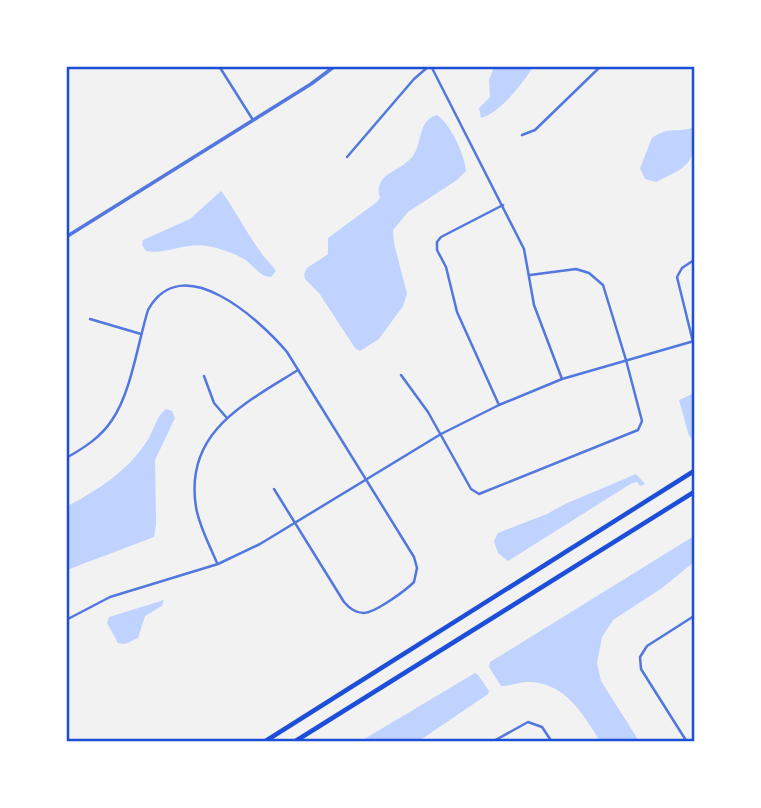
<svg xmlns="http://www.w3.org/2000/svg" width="761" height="808" viewBox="0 0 761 808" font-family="'DM Sans',sans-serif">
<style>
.water{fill:#bfd3fe}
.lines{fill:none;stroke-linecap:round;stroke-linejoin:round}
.minor{stroke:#5277de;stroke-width:2.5}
.tertiary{stroke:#5277de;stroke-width:3.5}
.primary{stroke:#1d4ed8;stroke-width:4.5}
.neatline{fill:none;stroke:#1d4ed8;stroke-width:2.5}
</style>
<rect width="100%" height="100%" fill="#f2f2f2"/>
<!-- water -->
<g class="water">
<path d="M494,67H533C523,83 500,113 481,118L479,108L490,97L489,80Z"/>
<path d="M437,115C451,125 464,153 466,171L457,180L408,212L393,230L394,243L407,294L403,306L379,339L360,351L355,348L319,293L305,279L304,274L307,268L328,254V238L377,202L380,198C373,173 399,173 412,157C423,145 417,120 437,115Z"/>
<path d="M694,127C695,165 689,166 656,182L645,179L640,168L652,138C670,125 678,134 694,127Z"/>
<path d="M221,191C236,211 247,234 262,254C266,260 272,264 276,271L271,277C259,277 254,265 244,259C234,253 219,248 207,246C186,242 165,255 146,251L142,245L143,240L190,219Z"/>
<polygon points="694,393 694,441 689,436 679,400"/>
<path d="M166,409L172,411L175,418L155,460L156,524L154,537L67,570V506C97,491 128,471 147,441C154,431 156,416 166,409Z"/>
<polygon points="636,474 645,484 640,486 637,482 632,483 508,561 498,553 494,541 498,533 547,514 565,504"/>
<path d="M694,536V562L662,588L613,620L602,637L597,663L601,681L639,741H600C583,714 565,682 528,682C519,682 511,686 501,686L489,667L490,662Z"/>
<polygon points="164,600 162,606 145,616 138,638 125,644 118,643 107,623 109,617"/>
<polygon points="475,673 478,675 489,691 488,694 419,741 361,741"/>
</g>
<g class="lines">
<!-- minor -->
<g class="minor">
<polyline points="219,66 253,120"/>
<polyline points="431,66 524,249 534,305 562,379"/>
<polyline points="522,135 535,130 601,66"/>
<polyline points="347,157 414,79 429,66"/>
<polyline points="90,319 141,334"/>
<polyline points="693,342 677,277 682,268 694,260"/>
<polyline points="401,375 428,412 471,489 479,494 638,430 642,421 626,360 603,285 589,273 576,269 530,275"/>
<polyline points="204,376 214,403 226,417"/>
<polyline points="499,405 457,312 446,267 437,250 437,242 441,237 503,205"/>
<path d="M66,458C84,448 101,437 112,420C131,393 138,342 148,310C182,248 260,320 287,352L414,557L417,568L414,582C405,591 376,612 364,613C356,613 349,608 344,602L274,489"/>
<path d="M217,563C210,546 199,526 196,507C184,432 244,404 298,370"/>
<polyline points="66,620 110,597 218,564 260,544 441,434 499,405 562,379 694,341"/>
<polyline points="492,742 528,722 542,727 552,742"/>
<polyline points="687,742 641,669 640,657 647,646 694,616"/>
</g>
<!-- tertiary -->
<polyline class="tertiary" points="66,237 311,84 335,66"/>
<!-- primary -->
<g class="primary">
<polyline points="264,742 694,471"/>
<polyline points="294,742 694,492"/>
</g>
</g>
<!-- border -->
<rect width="761" height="808" fill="none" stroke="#ffffff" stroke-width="136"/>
<rect x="68" y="68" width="625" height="672" class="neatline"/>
</svg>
